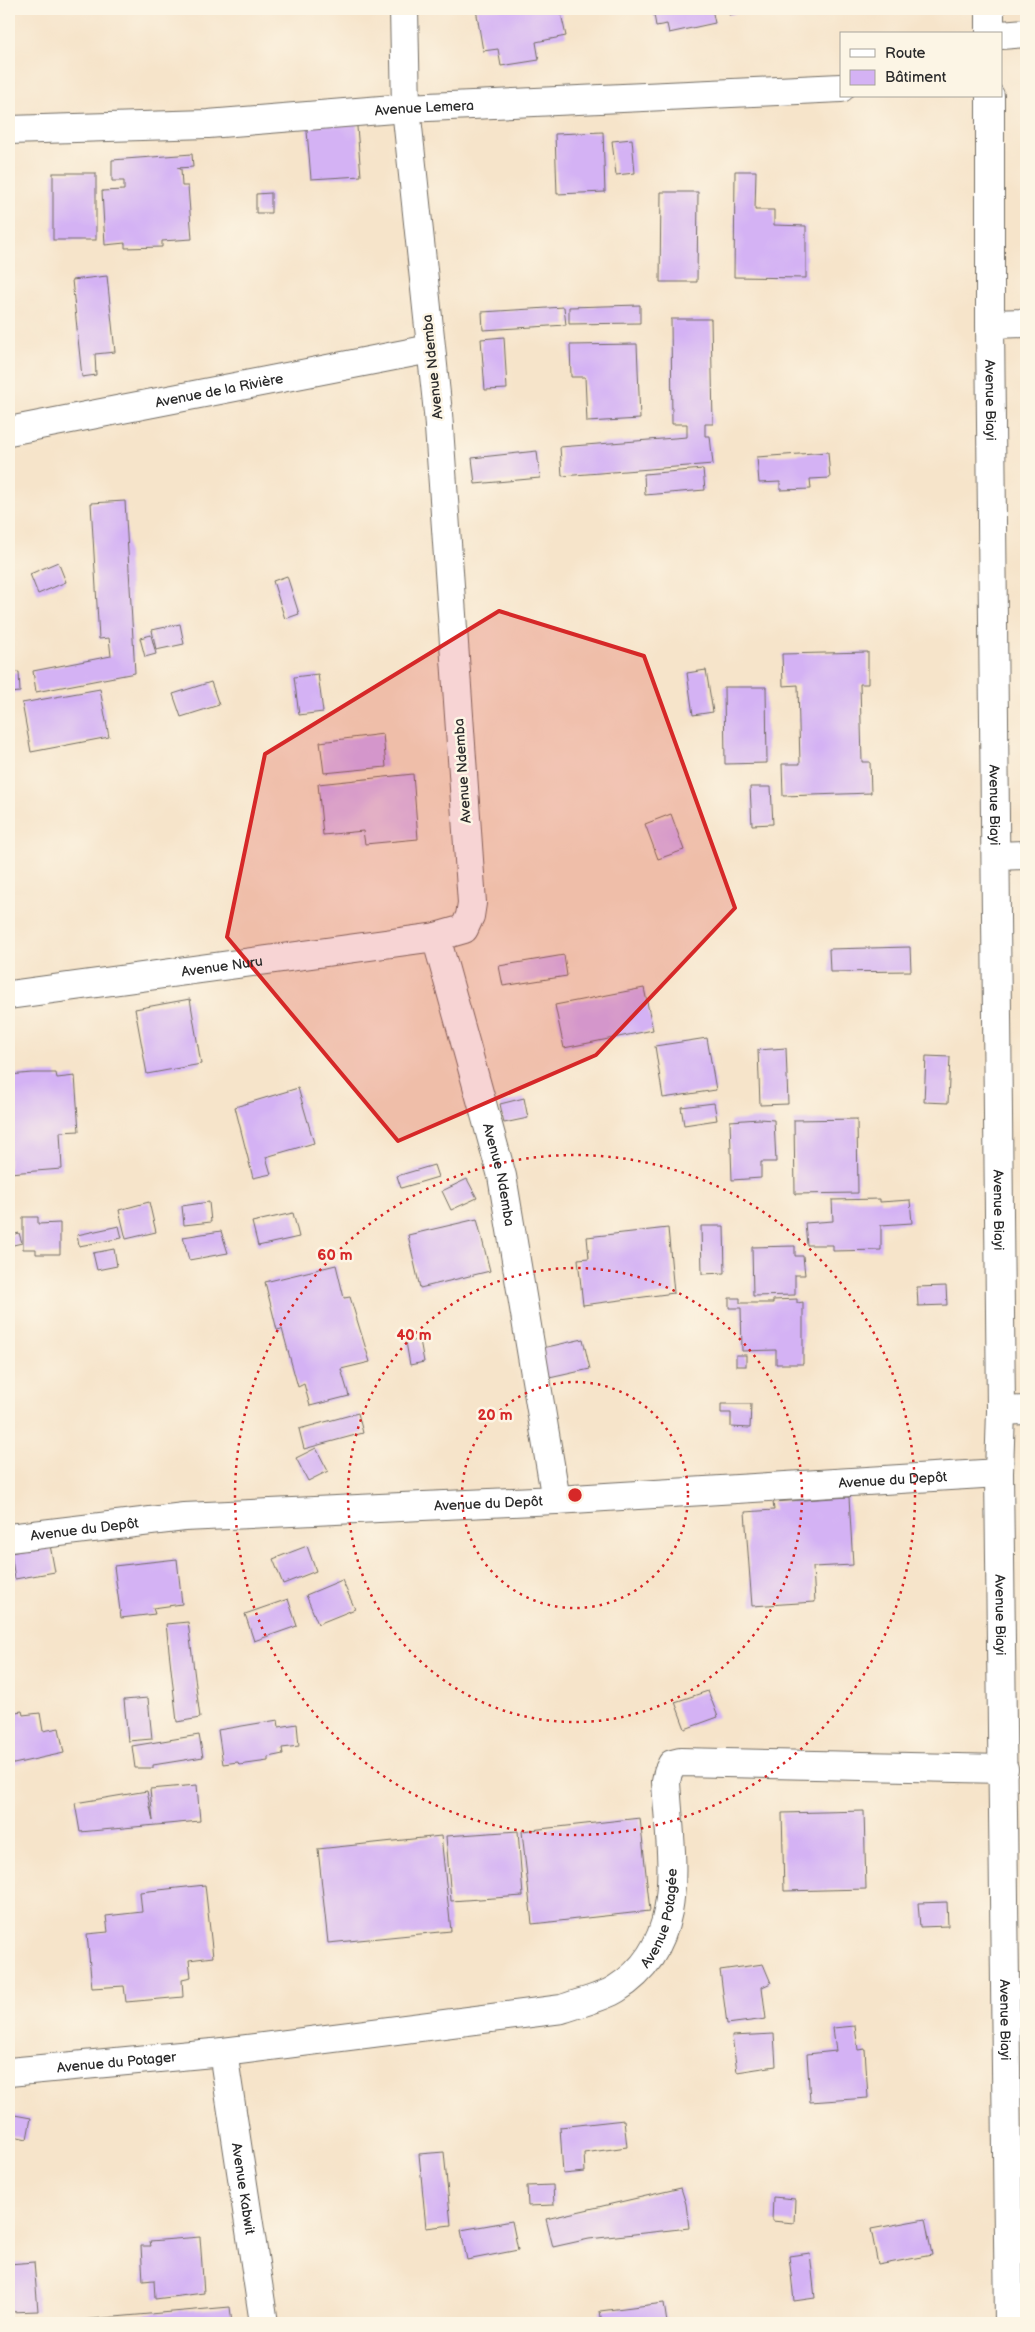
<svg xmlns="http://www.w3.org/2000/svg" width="1035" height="2332" viewBox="0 0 1035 2332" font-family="'Balsamiq Sans',sans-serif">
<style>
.building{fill:#d4b2f4}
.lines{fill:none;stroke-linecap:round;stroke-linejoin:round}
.minor-casing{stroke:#726c63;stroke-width:30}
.minor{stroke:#fff;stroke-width:28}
.marked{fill:#d62828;fill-opacity:0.2;stroke:#d62828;stroke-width:4;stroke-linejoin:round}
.ring{fill:none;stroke:#d62828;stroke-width:2.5;stroke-dasharray:2.5 5}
.labels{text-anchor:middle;stroke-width:5;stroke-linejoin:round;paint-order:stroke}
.street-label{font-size:14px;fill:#2b2b2b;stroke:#fcf5e5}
.centre{fill:#d62828;stroke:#fcf5e5;stroke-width:2.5}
.ring-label{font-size:15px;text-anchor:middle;font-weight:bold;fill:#d62828;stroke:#fcf5e5;stroke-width:5;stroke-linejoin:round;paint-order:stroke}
</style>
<rect width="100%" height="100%" fill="#fcf5e5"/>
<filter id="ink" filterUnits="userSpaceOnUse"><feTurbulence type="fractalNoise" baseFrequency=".02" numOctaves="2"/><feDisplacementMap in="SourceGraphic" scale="10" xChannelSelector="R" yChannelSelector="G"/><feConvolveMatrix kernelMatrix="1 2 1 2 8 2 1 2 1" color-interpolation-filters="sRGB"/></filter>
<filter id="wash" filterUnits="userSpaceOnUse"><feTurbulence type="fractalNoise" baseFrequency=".0096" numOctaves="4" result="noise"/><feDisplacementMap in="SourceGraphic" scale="20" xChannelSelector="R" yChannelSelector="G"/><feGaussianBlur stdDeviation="1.12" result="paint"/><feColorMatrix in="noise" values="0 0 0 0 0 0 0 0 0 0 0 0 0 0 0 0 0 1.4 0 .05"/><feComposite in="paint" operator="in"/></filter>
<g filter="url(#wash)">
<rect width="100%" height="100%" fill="#f6e4ca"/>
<g id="blocks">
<!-- building -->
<g class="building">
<polygon points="476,9 560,9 566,36 536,42 539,60 501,66 498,49 483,51"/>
<polygon points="653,9 712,9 715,23 669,33 667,24 656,26"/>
<polygon points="728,9 752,9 729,15"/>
<polygon points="356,115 361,176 311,179 306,119"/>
<polygon points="603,132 605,192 557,194 555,134"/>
<polygon points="632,139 635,173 616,175 612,141"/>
<polygon points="192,154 193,167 177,168 181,169 182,186 188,186 192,239 162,241 162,247 125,248 125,243 105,245 102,191 124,190 124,181 112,181 112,160"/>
<polygon points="735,171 756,171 755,210 774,210 774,225 806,226 806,278 734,277"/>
<rect x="53" y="173" width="43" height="67"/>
<polygon points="661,192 698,192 697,282 660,282"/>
<polygon points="271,193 271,213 256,213 256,194"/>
<polygon points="107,276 115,352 95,354 96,375 82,377 72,280"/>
<polygon points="640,305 640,323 569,324 569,307"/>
<polygon points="564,307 566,325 483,330 482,312"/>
<polygon points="671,319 711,319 713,424 705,424 705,436 710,436 713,464 562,476 560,447 687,437 687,424 672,424"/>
<polygon points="504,337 507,389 485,390 481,339"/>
<polygon points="637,344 640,419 587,422 585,377 571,377 570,345"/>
<polygon points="537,451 540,478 475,484 472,458"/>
<polygon points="828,452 830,478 810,479 811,489 780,490 780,482 759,483 757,457"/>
<polygon points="703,469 705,490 645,495 644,474"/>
<polygon points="125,501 135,673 36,692 33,671 111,656 109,638 99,639 91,503"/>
<polygon points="58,562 66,582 38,594 30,574"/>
<polygon points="287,576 299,614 285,619 273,581"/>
<polygon points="180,624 184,644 156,650 152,630"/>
<polygon points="151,635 156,654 145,657 140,638"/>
<polygon points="868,652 868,684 860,684 862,762 870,762 871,793 783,796 782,764 800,764 798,685 783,686 782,654"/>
<polygon points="706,670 713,712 693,715 687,673"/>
<polygon points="19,672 20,692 9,693 9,673"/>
<polygon points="318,674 323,712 299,715 294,677"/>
<polygon points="211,682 219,705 181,717 173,694"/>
<polygon points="724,687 766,687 767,763 725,764"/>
<polygon points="100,689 109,737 31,752 22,703"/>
<polygon points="383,734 386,767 324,773 320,742"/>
<polygon points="413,774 418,839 365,844 363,831 323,835 318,784"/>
<polygon points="750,787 771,787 773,824 752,825"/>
<polygon points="671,814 684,850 658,859 645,824"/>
<polygon points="910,947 911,971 830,972 829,949"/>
<polygon points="564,955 567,976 503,986 499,966"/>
<polygon points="644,988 653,1030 564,1048 555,1005"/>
<polygon points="190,999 201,1064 147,1074 135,1009"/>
<polygon points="707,1038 716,1090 663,1098 655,1046"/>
<polygon points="786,1048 788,1104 760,1105 758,1050"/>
<polygon points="926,1056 950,1057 948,1103 924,1102"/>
<polygon points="32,1073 56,1073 57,1078 75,1076 79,1131 60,1132 62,1169 9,1173 9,1075"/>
<polygon points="298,1088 314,1143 266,1157 271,1174 253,1178 235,1107"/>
<polygon points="524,1098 528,1118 504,1123 500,1104"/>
<polygon points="714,1103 717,1120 684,1125 681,1107"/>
<polygon points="759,1119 774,1120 776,1162 761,1162 761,1178 732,1180 730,1121"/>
<polygon points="857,1119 858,1193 795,1194 794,1120"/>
<polygon points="434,1165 438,1177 401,1188 397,1176"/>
<polygon points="467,1179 477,1198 451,1210 442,1191"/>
<polygon points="880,1199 880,1202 910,1200 912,1223 881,1225 881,1250 833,1251 833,1245 807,1245 805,1223 833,1221 832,1200"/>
<polygon points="149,1202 156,1232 126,1239 119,1210"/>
<polygon points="209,1202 211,1222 184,1225 182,1206"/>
<polygon points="293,1213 299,1237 258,1246 252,1222"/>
<polygon points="23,1217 38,1217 38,1224 60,1223 60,1254 36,1254 36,1249 23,1249"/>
<polygon points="477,1219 490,1271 420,1288 408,1235"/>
<polygon points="119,1226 122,1238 79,1246 77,1235"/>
<polygon points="701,1226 724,1226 725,1273 702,1274"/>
<polygon points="668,1228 674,1293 583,1305 578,1259 589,1258 587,1237"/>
<polygon points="221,1231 228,1253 189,1260 183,1237"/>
<polygon points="19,1233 22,1243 9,1246 9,1236"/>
<polygon points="795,1246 795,1256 803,1256 805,1275 795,1275 795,1295 753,1296 752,1247"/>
<polygon points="114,1249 117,1266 97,1270 93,1253"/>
<polygon points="336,1265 344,1298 350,1297 370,1362 341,1369 349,1396 310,1406 304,1384 298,1387 282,1329 277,1330 265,1282"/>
<polygon points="946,1286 947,1305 918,1306 917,1287"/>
<polygon points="729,1298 740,1298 740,1303 773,1303 773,1300 797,1299 797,1303 803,1302 803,1364 776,1364 776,1350 742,1351 741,1308 729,1308"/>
<polygon points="583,1339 590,1369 545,1379 538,1349"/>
<polygon points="420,1340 424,1362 410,1365 406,1342"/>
<rect x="736" y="1355" width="10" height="11"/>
<polygon points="721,1404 751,1404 750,1428 731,1427 731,1413 721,1413"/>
<polygon points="358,1413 363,1433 304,1449 299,1429"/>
<polygon points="9,1425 10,1425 12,1456 9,1457"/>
<polygon points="316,1448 328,1471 308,1481 296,1458"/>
<polygon points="849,1497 853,1565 813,1567 815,1602 752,1606 745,1512 774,1510 773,1502"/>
<polygon points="50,1545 55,1572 15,1579 11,1553"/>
<polygon points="307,1546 316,1571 283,1584 273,1559"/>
<polygon points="177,1559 182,1604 153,1608 155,1614 121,1618 114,1566"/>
<polygon points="342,1580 355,1609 318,1624 306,1595"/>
<polygon points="288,1599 297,1626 254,1641 245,1614"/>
<polygon points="188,1622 200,1718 177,1722 166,1624"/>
<polygon points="708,1691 718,1717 685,1729 675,1702"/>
<polygon points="148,1698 152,1739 128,1741 124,1700"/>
<polygon points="22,1711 23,1715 40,1713 43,1731 59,1728 64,1753 9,1765 9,1713"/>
<polygon points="278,1720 279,1727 297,1724 299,1746 282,1748 283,1754 268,1757 268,1761 239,1765 238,1762 223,1764 218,1730"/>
<polygon points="199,1735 203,1757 153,1765 153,1768 135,1768 132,1746"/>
<polygon points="197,1785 200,1821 80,1832 75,1803 147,1791 153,1821 150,1789"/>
<polygon points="864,1811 866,1889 784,1891 782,1813"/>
<polygon points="640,1818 650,1911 532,1924 522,1831"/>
<polygon points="518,1831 523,1896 451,1901 446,1836"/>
<polygon points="441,1836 451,1931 328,1943 318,1849"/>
<polygon points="205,1885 213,1957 189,1960 191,1977 182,1979 183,1997 126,2002 124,1986 92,1988 87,1934 108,1932 106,1916 142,1912 140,1892"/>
<polygon points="947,1902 948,1926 920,1927 918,1903"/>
<polygon points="763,1964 771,1983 762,1987 766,2019 727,2024 720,1970"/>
<polygon points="855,2026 858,2050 865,2049 868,2098 810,2102 807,2054 836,2051 833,2028"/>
<polygon points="774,2034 776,2066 737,2072 732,2036"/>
<polygon points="9,2114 31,2118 27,2139 9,2135"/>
<polygon points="624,2120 627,2147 584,2153 585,2172 563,2174 560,2127"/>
<polygon points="444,2152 451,2225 426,2228 419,2154"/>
<polygon points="553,2185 554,2205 528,2206 527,2186"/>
<polygon points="681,2188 686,2204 689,2228 589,2239 553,2247 546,2219"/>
<polygon points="773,2197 795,2199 794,2223 772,2221"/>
<polygon points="925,2219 932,2255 878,2265 871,2229"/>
<polygon points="512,2221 518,2250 467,2260 461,2230"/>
<polygon points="200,2237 204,2293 155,2299 154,2280 143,2281 141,2246 151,2246 150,2241"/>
<polygon points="810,2253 815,2298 794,2301 789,2256"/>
<polygon points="34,2262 38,2311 9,2312 9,2264"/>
<polygon points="664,2303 667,2323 602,2323 600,2311"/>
<polygon points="230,2307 232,2323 57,2323 57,2322"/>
</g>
</g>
</g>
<g filter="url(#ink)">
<use href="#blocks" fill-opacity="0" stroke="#726c63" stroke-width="1"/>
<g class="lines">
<defs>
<g id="minor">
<polyline points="990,9 990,34"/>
<polyline points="1001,35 1026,33"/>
<path id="s1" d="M990,96V324L1001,1411L999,1473L1009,2323"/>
<path id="s2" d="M9,130L208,124L406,108L841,88"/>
<polyline points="990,324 1026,323"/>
<path id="s3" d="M9,431L430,349"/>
<polyline points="996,856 1026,855"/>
<path id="s4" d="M436,937L502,1176L556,1500"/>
<path id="s5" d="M9,995L436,937L464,929L470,916L472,903L438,413L406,108L404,9"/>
<polyline points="1001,1411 1026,1410"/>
<path id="s6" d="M9,1538L184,1517L556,1500L999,1473"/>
<path id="s7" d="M223,2052L264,2323"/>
<path id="s8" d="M9,2072L223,2052L562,2009C578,2003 602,1998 616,1989C690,1943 670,1855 666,1782L668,1772L672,1764L680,1762L1004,1769"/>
</g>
</defs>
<!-- minor casing -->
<use href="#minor" class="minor-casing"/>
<!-- minor -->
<use href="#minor" class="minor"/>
</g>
</g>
<!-- marked area -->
<path class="marked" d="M499,611L644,656L735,908L596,1055L398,1141L227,937L265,754Z"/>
<!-- distance rings -->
<g class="ring">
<circle cx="575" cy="1495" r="113"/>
<circle cx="575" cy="1495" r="227"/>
<circle cx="575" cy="1495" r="340"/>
</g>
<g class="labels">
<!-- street labels -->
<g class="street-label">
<text dy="5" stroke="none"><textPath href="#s2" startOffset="416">Avenue Lemera</textPath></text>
<text transform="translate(432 367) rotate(-96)" y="5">Avenue Ndemba</text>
<text dy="5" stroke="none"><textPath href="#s3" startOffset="214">Avenue de la Rivière</textPath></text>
<text dy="5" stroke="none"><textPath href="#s1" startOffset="304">Avenue Biayi</textPath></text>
<text transform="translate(462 771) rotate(-94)" y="5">Avenue Ndemba</text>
<text dy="5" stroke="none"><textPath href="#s1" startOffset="709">Avenue Biayi</textPath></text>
<text dy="5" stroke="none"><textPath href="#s5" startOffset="215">Avenue Nuru</textPath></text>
<text dy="5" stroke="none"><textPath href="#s4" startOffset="246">Avenue Ndemba</textPath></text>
<text dy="5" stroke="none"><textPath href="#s1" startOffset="1114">Avenue Biayi</textPath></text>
<text dy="5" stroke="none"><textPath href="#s6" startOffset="886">Avenue du Depôt</textPath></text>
<text dy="5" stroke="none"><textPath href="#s6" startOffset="481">Avenue du Depôt</textPath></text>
<text dy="5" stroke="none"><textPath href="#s6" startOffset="76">Avenue du Depôt</textPath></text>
<text dy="5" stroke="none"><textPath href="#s1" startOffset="1519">Avenue Biayi</textPath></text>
<text dy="5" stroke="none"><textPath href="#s8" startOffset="702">Avenue Potagée</textPath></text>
<text dy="5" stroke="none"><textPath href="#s1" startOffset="1924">Avenue Biayi</textPath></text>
<text dy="5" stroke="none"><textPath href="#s8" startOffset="108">Avenue du Potager</textPath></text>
<text dy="5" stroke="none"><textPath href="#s7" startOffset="138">Avenue Kabwit</textPath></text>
</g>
</g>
<circle cx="575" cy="1495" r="8" class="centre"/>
<g class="ring-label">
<text x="335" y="1260">60 m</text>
<text x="414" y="1340">40 m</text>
<text x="495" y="1420">20 m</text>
</g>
<!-- margin -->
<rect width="1035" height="2332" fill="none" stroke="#fcf5e5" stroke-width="30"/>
<!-- legend -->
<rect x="840" y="32" width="162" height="65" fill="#fcf5e5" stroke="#a8a49b"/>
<rect x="850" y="49" width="25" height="8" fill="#ffffff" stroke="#a8a49b"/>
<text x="885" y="58" font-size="15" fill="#2b2b2b">Route</text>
<rect x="850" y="70" width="25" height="15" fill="#d4b2f4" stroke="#a8a49b"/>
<text x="885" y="82" font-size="15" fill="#2b2b2b">Bâtiment</text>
</svg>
